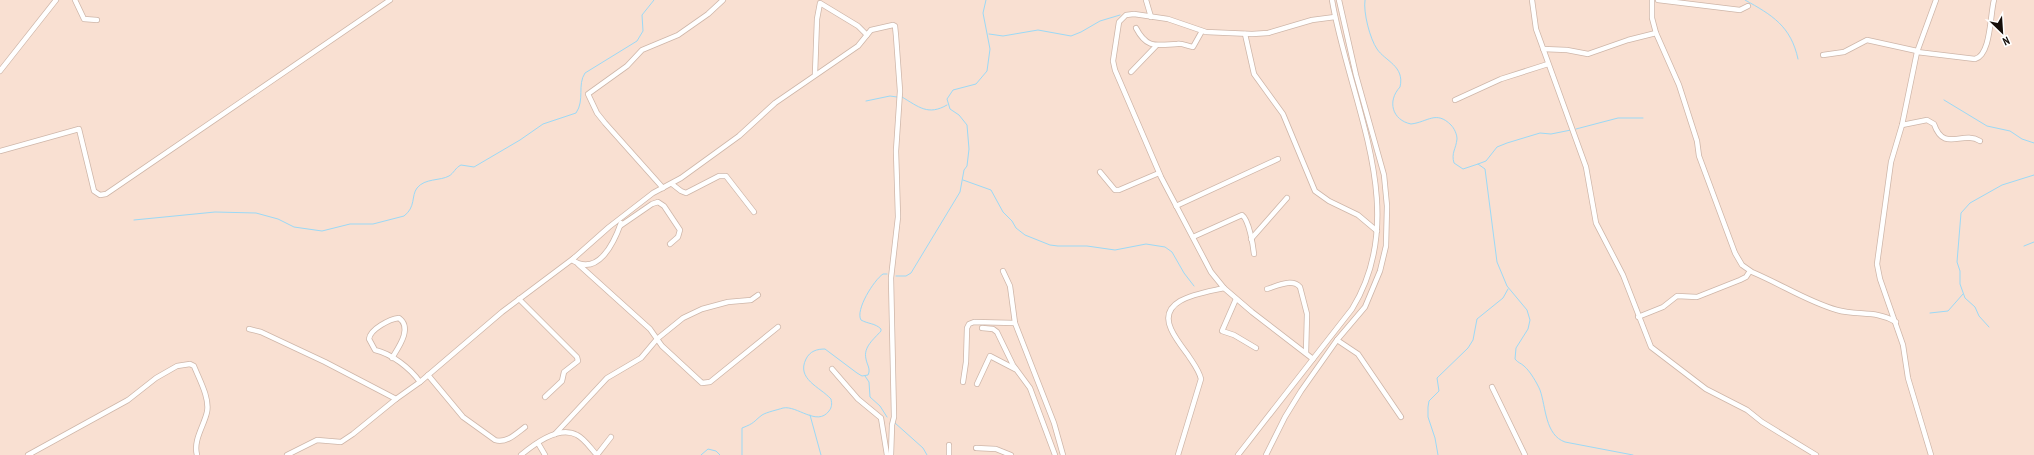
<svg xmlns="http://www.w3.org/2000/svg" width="2034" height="455" viewBox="0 0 2034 455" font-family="'PT Sans Narrow',sans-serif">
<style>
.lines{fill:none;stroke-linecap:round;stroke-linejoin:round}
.stream{stroke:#9bd9f6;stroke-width:1}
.minor-casing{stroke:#ceb6a9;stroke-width:6}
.minor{stroke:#fff;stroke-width:4.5}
</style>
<rect width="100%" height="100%" fill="#f9e0d2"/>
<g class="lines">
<!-- stream -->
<g class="stream">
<path d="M1365,0C1363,12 1370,39 1377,49C1385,61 1405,66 1400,87C1387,101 1392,120 1411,124C1428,122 1436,110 1451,125C1454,128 1457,134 1457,139C1456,149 1451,153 1454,163L1463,169L1478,164L1485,169L1497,262L1507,286L1527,310L1530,320L1528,329L1516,348L1515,359C1518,363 1521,363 1524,366C1530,371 1537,383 1540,390C1546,407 1545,435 1565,442L1633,455"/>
<path d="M1745,0C1772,15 1791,26 1798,59"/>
<polyline points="989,34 1003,36 1038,30 1071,36 1081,32 1100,21 1120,15"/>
<path d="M902,97C919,107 928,116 947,105"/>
<polyline points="1944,100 1987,126 2010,131 2022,139 2034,143"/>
<polyline points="866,101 890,96 897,97"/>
<polyline points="1576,129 1618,118 1643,118"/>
<polyline points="1478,164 1486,161 1497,147 1507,143 1540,133 1551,134 1571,130"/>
<polyline points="963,180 991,190 1003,212 1012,221 1016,228 1025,235 1050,245 1058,246 1087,246 1115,250 1146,244 1165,247 1172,252 1184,273 1194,286"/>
<path d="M134,220L215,212L256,213L278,219L294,227L322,231L350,224H373L404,216C416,207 411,196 417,188C425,178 440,181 449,176C454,173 455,168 461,165L474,167L520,140L543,124L576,113C585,100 577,85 585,73L637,41L643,31L642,15L654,0"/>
<polyline points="2024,246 2034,242"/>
<polyline points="896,276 906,276 911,273 960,192 964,170 967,166 969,149 967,125 959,115 950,109 947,99 953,90 976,84 987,71 990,49 983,13 986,0"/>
<polyline points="1930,313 1948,311 1963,294"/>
<polyline points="1989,327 1979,316 1975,307 1965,298 1960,284 1960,271 1957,262 1961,213 1970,203 2002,185 2034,175"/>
<polyline points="865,376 869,382 870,397 880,406 887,417"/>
<polyline points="810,415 821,455"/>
<polyline points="895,423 923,448 927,455"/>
<polyline points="701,455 708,449 716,451 720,455"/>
<path d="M742,455V428C755,423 753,422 762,415C767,412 777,410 783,408C797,405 817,427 829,411C832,407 832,404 831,399C820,387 796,379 806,359C810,351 817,349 825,349L857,373L862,376L868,375C871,369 867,365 866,359C863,347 874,339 881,331V329C875,323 868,324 861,320C855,310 874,280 883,274H887"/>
<polyline points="1438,455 1435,438 1428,417 1428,407 1429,401 1439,391 1437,378 1468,348 1473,340 1477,319 1503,298 1508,289"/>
</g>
<defs>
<g id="minor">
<polyline points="75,0 84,19 97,20"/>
<polyline points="1146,0 1151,17"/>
<polyline points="1532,0 1536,29 1586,167 1596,223 1623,275 1651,347 1706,389 1747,410 1762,422 1816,455"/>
<polyline points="1652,0 1652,18 1656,33"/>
<polyline points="1658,0 1740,10 1748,6"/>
<path d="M1136,28C1147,49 1156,45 1177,44C1182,43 1187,46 1193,47L1202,31"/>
<polyline points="1245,34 1254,74 1283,114 1315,191 1329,201 1358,215 1377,231"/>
<path d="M1543,49L1567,50L1588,54L1628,40L1656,33L1679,85L1697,141L1699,156L1735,253L1742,265L1752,272C1781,284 1808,302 1837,310C1858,316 1876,310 1896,322"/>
<polyline points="1917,52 1936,0"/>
<polyline points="1823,55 1844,52 1867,40 1917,51"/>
<polyline points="0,71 56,0"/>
<polyline points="1131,72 1156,46"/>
<polyline points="815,74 817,19 820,3 858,26 867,35"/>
<polyline points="1455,100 1501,79 1548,64"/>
<path d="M1902,125L1927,120L1934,124C1944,153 1962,130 1980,141"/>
<polyline points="0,151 79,129 94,191 100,195 106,194 390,0"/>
<polyline points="1100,172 1115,190 1119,190 1159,173"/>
<polyline points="672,184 681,191 686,193 719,176 726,176 754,212"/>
<polyline points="663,188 605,123 597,113 588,94 627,66 642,50 678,35 708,14 723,0"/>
<polyline points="1176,206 1278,159"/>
<polyline points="620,226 652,204 658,202 664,206 680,230 678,237 670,244"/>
<path d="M1193,237L1242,215C1249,220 1253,245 1254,254"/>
<polyline points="1251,239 1287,198"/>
<path d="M574,258L572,260C598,277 614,243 621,223"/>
<polyline points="578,264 650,329 662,346 702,383 710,382 778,327"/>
<polyline points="1003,271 1010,286 1015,323 1054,423 1063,455"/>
<path d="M1267,289C1277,286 1292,278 1300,287L1307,314L1306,353"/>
<polyline points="519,299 577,357 578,361 564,372 562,381 545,397"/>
<polyline points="1236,299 1222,331 1234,335 1256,348"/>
<polyline points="1638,317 1663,307 1677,296 1697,297 1740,280 1746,277 1750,271"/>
<polyline points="982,328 993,329 997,332 1013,365 1030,388 1055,455"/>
<polyline points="249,329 261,332 325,362 396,399"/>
<polyline points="1337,340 1358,354 1401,417"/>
<path d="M392,358C398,348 413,328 399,318C390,319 370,329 369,339L375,350C392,354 410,368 420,382"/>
<polyline points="1313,359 1252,312 1224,288 1211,272 1161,177 1115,70 1113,61 1119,22 1126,15 1134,14 1168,19 1206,32 1252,34 1268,33 1312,20 1335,17"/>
<polyline points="832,369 858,399 881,418 887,455"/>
<path d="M428,375L463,417L495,440C506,444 517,433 525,427"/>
<polyline points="963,382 966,362 967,328 969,324 974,322 1015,323"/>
<polyline points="977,384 990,356 1015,369"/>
<polyline points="1492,387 1525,455"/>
<polyline points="555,434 607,378 641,358 657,339 683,318 702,309 728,302 751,300 758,295"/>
<polyline points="538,443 545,455"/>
<polyline points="976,448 996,449 1011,455"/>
<path d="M28,455L128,400L156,378L177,366L190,364L194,366C199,379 210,398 207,412C204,426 193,440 197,455"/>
<polyline points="287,455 317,440 341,442 353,434 396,399 420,382 502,312 574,258 609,227 653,193 681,178 739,136 775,103 858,46 871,30 893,25 895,26 896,36 900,91 896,151 898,217 891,278 894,417 892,425 891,455"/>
<path d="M521,455C534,444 559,425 577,435C585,439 591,449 597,455"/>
<polyline points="597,455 611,437"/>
<polyline points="949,455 949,445"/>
<path d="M1178,455L1201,379C1199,370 1193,363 1188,355C1182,347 1175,338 1171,329C1157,298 1203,293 1224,288"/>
<path d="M1238,455L1352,309C1412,212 1349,101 1332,0"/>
<polyline points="1266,455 1285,417 1301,391 1337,340 1365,307 1380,271 1386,246 1387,206 1384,175 1356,75 1339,0"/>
<path d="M1931,455L1908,378L1903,345L1880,279L1877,264L1891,162L1902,125L1917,52L1975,59C1991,55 1990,15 1994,0"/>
</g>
</defs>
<!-- minor casing -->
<use href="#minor" class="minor-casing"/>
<!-- minor -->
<use href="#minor" class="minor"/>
</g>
<!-- north arrow -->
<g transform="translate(2002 32) rotate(155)" stroke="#ffffff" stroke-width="3" paint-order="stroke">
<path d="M0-3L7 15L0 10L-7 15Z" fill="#160e09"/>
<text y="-6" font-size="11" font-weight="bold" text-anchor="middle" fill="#160e09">N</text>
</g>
</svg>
